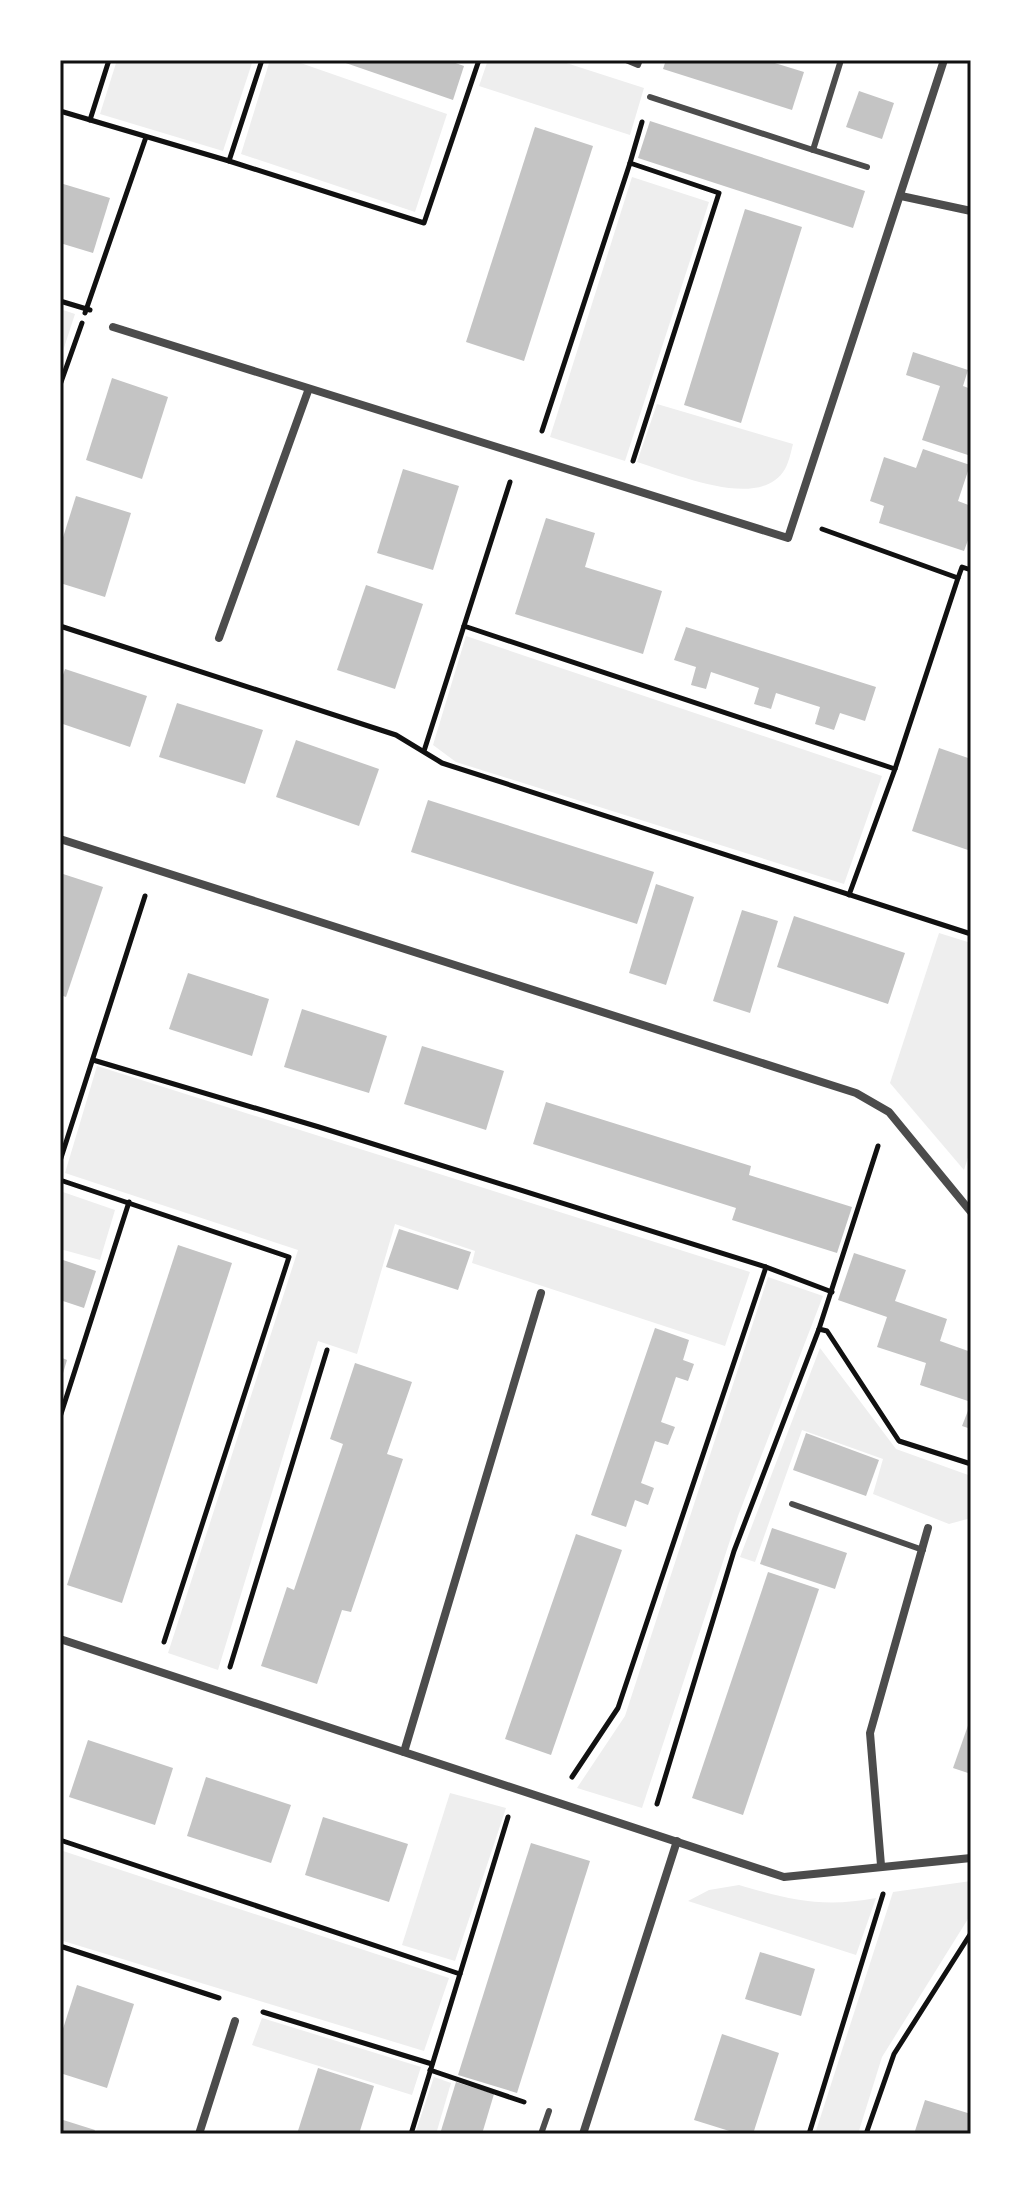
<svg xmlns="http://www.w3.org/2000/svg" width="1031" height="2194" viewBox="0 0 1031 2194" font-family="Karla,sans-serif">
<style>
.green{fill:#eee}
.building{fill:#c4c4c4}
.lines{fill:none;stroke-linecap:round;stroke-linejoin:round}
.path{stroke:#111;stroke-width:5}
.service{stroke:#4c4c4c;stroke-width:6}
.minor{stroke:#4c4c4c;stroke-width:8}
.neatline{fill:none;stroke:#111;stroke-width:3}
</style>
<rect width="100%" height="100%" fill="#fff"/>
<!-- green -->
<g class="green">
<polygon points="117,60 253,60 223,151 100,114"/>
<polygon points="270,60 292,60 447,114 415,212 241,154"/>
<polygon points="488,60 557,60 644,88 630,135 479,86"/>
<polygon points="632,177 709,202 625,461 550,437"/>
<polygon points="60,309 75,314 60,360"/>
<path d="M657,404L793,444C791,452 789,462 785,469C760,512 674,473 637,462Z"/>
<polygon points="466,636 882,776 844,884 456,762 433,745"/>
<polygon points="939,933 971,943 971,1148 964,1170 890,1083"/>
<polygon points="97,1066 750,1272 725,1346 472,1263 475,1251 395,1224 357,1354 318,1341 218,1670 168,1653 298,1250 65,1173"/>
<polygon points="60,1191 115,1210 100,1260 60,1249"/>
<polygon points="768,1277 823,1296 738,1516 642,1808 577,1788 625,1716"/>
<polygon points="820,1348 896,1449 971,1476 971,1518 949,1524 873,1494 883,1459 802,1430 755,1562 740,1557"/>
<polygon points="450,1793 506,1808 455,1961 402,1945"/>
<polygon points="60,1850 449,1978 424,2051 60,1940"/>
<polygon points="971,1881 971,1914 882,2057 858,2134 815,2134 893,1892"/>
<path d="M739,1885C790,1900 823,1908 876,1898L856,1955L688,1901L709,1890Z"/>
<polygon points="262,2018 421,2067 412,2095 252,2045"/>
<polygon points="434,2077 451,2083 436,2134 415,2134"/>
</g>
<!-- building -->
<g class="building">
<polygon points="337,60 447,60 464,66 453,100"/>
<polygon points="666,60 765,60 804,72 792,110 663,69"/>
<polygon points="859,91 894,103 882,139 846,127"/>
<polygon points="650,121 865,191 853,228 638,158"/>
<polygon points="535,127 593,146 524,361 466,342"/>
<polygon points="60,183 110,198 93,253 60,243"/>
<polygon points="745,209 802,227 741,423 684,405"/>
<polygon points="913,352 968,370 963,386 971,389 971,456 922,440 940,386 906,375"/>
<polygon points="112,378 168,397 142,479 86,460"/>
<polygon points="923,449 970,465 958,501 971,506 971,532 964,551 879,523 884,506 870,501 884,457 916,468"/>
<polygon points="403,469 459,486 433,570 377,553"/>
<polygon points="76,496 131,513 105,597 60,583 60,547"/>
<polygon points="546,518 595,533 585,567 662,591 643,654 515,614"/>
<polygon points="366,585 423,604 395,689 337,670"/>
<polygon points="686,627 876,687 865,721 840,713 834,730 815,724 820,707 776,693 771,709 754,704 759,688 711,672 706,689 691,685 696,667 674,660"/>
<polygon points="65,669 147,696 130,747 60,723 60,684"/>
<polygon points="177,703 263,730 245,784 159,757"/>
<polygon points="296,740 379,769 359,826 276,797"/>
<polygon points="939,748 971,759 968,850 912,831"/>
<polygon points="428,800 654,872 637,924 411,852"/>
<polygon points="60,873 103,887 66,997 60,995"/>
<polygon points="656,884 694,897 666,985 629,973"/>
<polygon points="742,910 778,921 750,1013 713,1001"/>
<polygon points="794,916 905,953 888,1004 777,967"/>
<polygon points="188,973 269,999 252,1056 169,1029"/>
<polygon points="302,1009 387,1036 369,1093 284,1067"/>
<polygon points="422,1046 504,1071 486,1130 404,1104"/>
<polygon points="546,1102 751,1166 749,1175 852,1207 837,1253 732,1220 736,1208 533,1144"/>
<polygon points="399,1229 471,1252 458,1290 386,1267"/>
<polygon points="178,1245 232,1263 122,1603 67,1585"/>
<polygon points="854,1253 906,1270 895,1301 947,1319 940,1341 971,1352 971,1402 920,1385 926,1363 877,1347 887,1317 838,1300"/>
<polygon points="60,1259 96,1271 84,1308 60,1300"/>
<polygon points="655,1328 689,1340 683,1360 694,1364 688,1381 676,1377 661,1422 675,1427 668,1445 655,1441 641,1483 654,1488 648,1505 635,1500 626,1527 591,1515"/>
<polygon points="60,1357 67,1360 61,1380 60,1380"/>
<polygon points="355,1363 412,1382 387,1454 403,1459 351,1612 342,1610 317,1684 261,1666 287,1587 294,1590 343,1444 330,1439"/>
<polygon points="971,1403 971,1429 962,1426"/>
<polygon points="806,1433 879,1460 866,1496 793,1470"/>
<polygon points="772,1528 847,1553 835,1589 760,1564"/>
<polygon points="576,1534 622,1550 551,1755 505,1739"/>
<polygon points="768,1572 819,1589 743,1815 692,1798"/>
<polygon points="971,1717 971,1774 953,1768"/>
<polygon points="88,1740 173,1768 155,1825 69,1797"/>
<polygon points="206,1777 291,1805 271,1863 187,1836"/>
<polygon points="323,1817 408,1844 389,1902 305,1875"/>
<polygon points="531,1843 590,1861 517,2093 458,2075"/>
<polygon points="760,1952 815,1969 801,2016 745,1999"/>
<polygon points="77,1985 134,2004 107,2088 60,2073 60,2038"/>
<polygon points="722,2034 779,2053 753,2134 739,2134 694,2120"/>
<polygon points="318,2068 374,2086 359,2134 297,2134"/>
<polygon points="456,2082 494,2094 482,2134 440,2134"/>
<polygon points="925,2100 971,2114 971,2134 914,2134"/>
<polygon points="60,2119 95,2130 93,2134 60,2134"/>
</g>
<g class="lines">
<!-- path -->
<g class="path">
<polyline points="60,111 229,161 262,60"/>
<polyline points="90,120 109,60"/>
<polyline points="229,161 424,223 479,60"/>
<polyline points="630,163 642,122"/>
<polyline points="60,301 90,310"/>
<polyline points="85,313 146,137"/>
<polyline points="60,385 82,323"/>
<polyline points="542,431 630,163 719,193 633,461"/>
<polyline points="822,529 958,578 895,769"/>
<polyline points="958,578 962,567 971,570"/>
<polyline points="60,626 396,735 442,763 971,934"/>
<polyline points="464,626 895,769 849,895"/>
<polyline points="424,751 510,482"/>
<polyline points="93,1060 319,1127 766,1267 832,1292"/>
<polyline points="878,1146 819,1329 827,1331 899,1441 971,1464"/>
<polyline points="60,1161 145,896"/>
<polyline points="60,1180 289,1257 164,1642"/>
<polyline points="60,1417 129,1202"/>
<polyline points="230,1667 327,1350"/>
<polyline points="572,1777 618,1708 766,1267"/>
<polyline points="657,1804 734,1551 819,1329"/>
<polyline points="60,1840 460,1974"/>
<polyline points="60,1946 219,1998"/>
<polyline points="263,2012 432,2064"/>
<polyline points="430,2070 524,2102"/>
<polyline points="411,2134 508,1817"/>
<polyline points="809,2134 883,1894"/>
<polyline points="866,2134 894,2054 971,1933"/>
</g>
<!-- service -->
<g class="service">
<polyline points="626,60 638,65 640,60"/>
<polyline points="650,97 813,150 841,60"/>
<polyline points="813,150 867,167"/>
<polyline points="792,1504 923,1550"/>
<polyline points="541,2134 549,2111"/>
</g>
<!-- minor -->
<g class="minor">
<polyline points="901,196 971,211"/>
<polyline points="113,327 788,538 944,60"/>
<polyline points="219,638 308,391"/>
<polyline points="60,839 856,1093 889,1112 971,1212"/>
<polyline points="60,1639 784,1877 971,1858"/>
<polyline points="404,1752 541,1293"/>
<polyline points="881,1865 870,1733 928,1528"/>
<polyline points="199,2134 235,2021"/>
<polyline points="583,2134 677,1841"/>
</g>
</g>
<!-- border -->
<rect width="1031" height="2194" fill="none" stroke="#ffffff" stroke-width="124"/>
<rect x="62" y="62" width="907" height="2070" class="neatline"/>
</svg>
